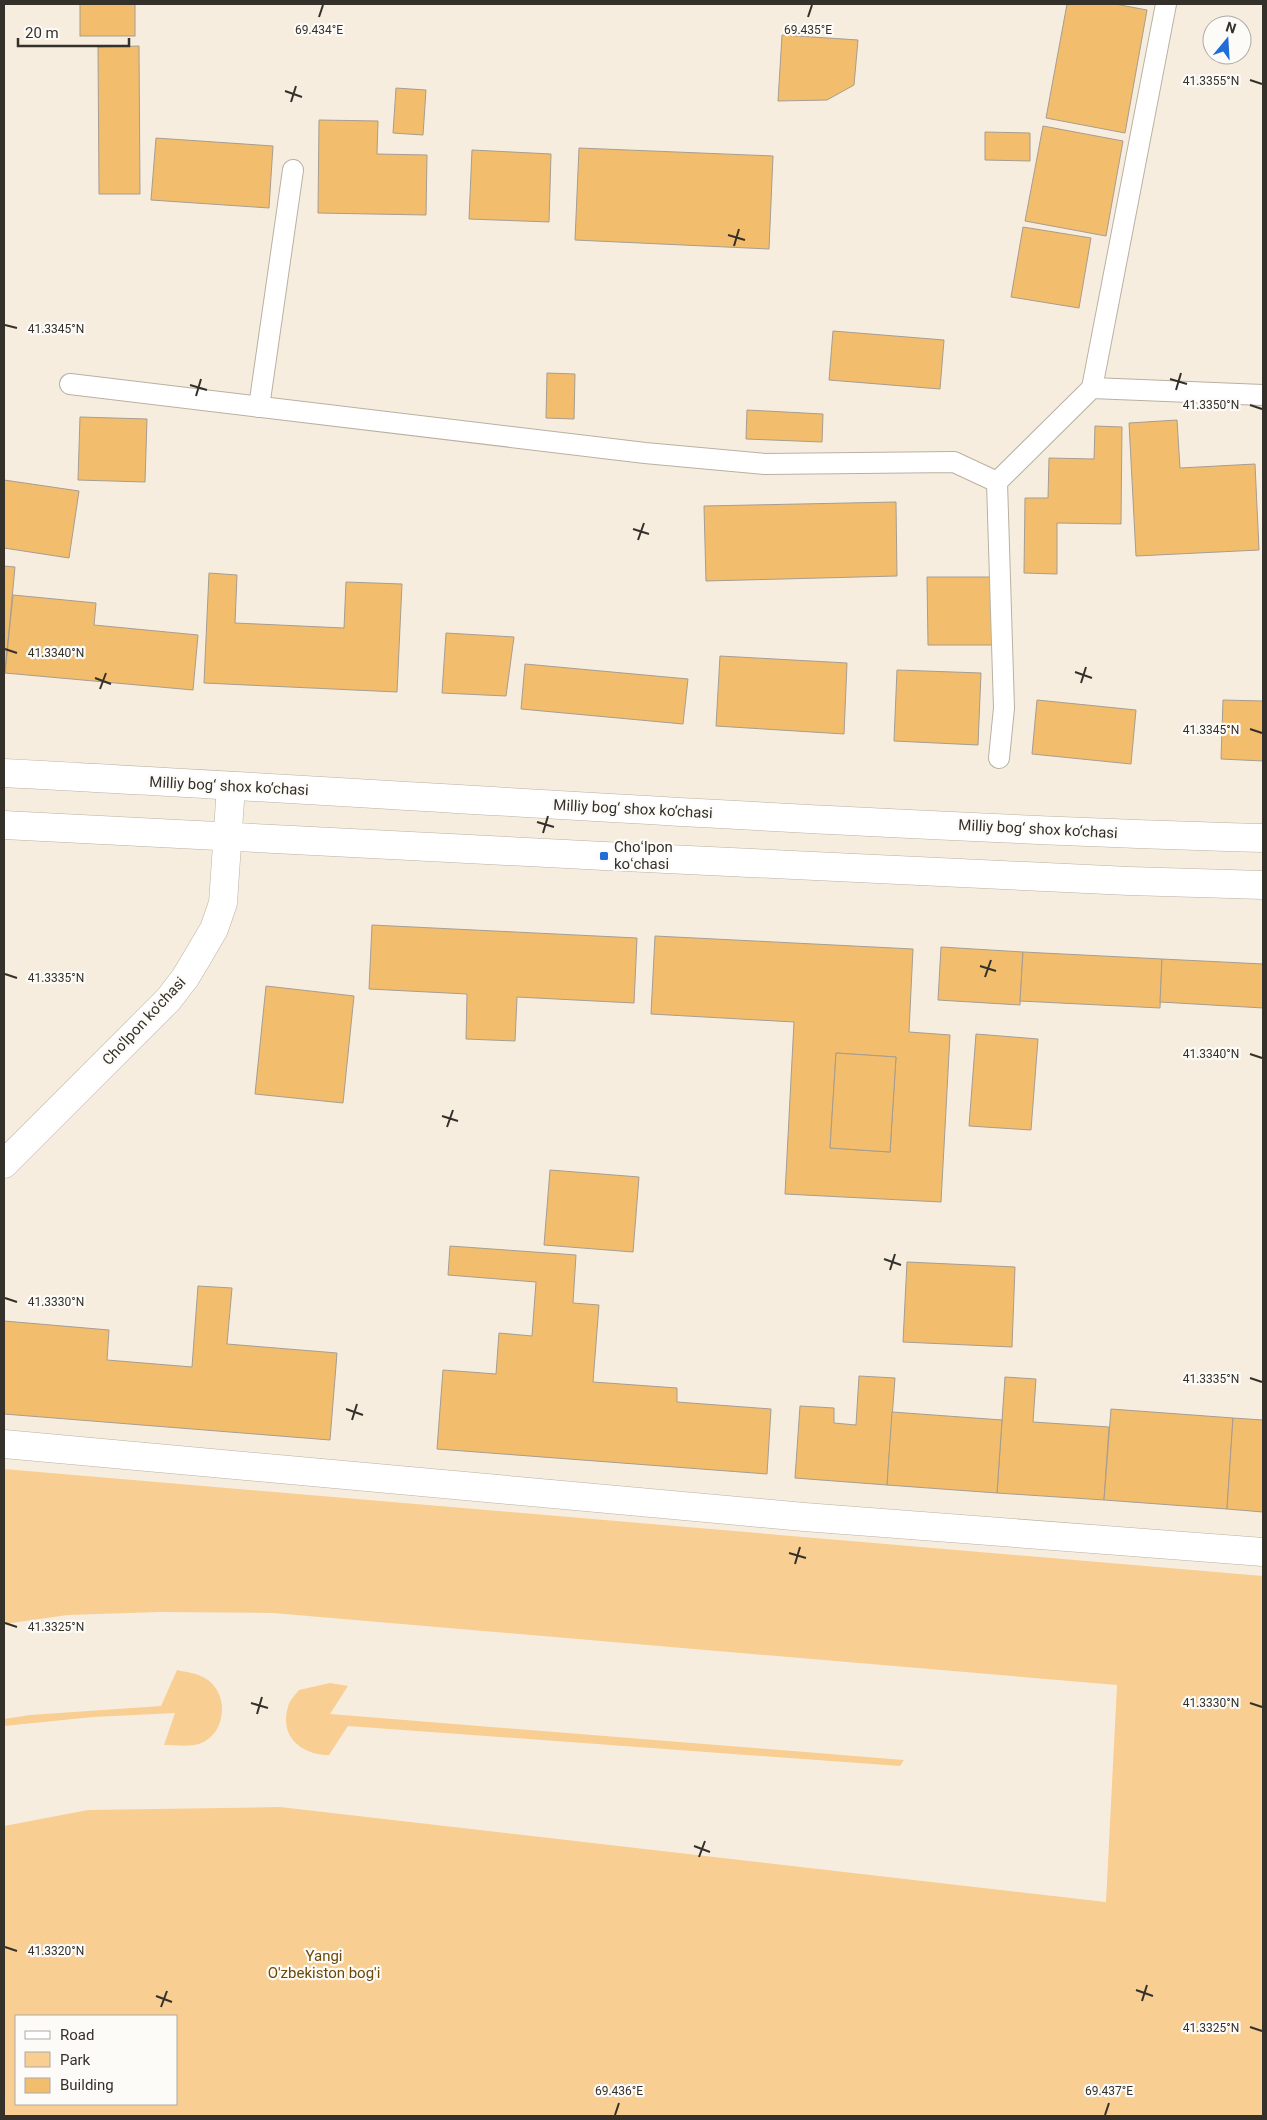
<svg xmlns="http://www.w3.org/2000/svg" width="1267" height="2120" viewBox="0 0 1267 2120" font-family="Roboto,sans-serif">
<style>
.green{fill:#f8ce93;fill-rule:evenodd}
.building{fill:#f2bd6d;stroke:#a79d90;fill-rule:evenodd}
.lines{fill:none;stroke-linecap:round;stroke-linejoin:round}
.service-casing{stroke:#b9b0a2;stroke-width:22}
.minor-casing{stroke:#b9b0a2;stroke-width:29}
.secondary-casing{stroke:#b9b0a2;stroke-width:29}
.service{stroke:#fff;stroke-width:20}
.minor{stroke:#fff;stroke-width:28}
.secondary{stroke:#fff;stroke-width:28}
.ticks{fill:none;stroke:#34302a;stroke-width:2}
.poi-dot{fill:#216cd8;stroke:#fdfbf8;stroke-width:2}
.labels{text-anchor:middle;stroke-width:4.5;stroke-linejoin:round;paint-order:stroke}
.street-label{font-size:15px;fill:#34302a;stroke:#fdfbf8}
.poi-label{font-size:15px;fill:#34302a;stroke:#fdfbf8;text-anchor:start}
.park-label{font-size:15px;fill:#6b4907;stroke:#fdfbf8}
.ticks-label{font-size:12px;text-anchor:middle;fill:#34302a;stroke:#fdfbf8;stroke-width:4.5;stroke-linejoin:round;paint-order:stroke}
</style>
<rect width="100%" height="100%" fill="#f7eddf"/>
<!-- green -->
<g class="green">
<path d="M4,1469L1263,1576V2116H4V1826L88,1810L280,1807L1106,1902L1117,1685L273,1613L160,1612L68,1615L4,1624ZM16,2016H176V2104H16Z"/>
<path d="M177,1670C185,1672 196,1673 203,1677C230,1690 228,1734 199,1744C189,1747 175,1745 164,1745L175,1713L93,1717L4,1726V1719L30,1715L161,1706Z"/>
<path d="M330,1683L348,1686L330,1714L904,1760L900,1766L348,1726L329,1755C302,1755 279,1737 288,1707C289,1701 295,1695 299,1690Z"/>
</g>
<!-- building -->
<g class="building">
<rect x="80" y="4" width="55" height="32"/>
<polygon points="1067,4 1115,4 1147,10 1125,133 1046,118"/>
<polygon points="782,35 858,40 854,85 827,100 778,101"/>
<polygon points="139,46 140,194 99,194 98,47"/>
<polygon points="396,88 426,90 423,135 393,133"/>
<polygon points="319,120 378,121 377,154 427,155 426,215 318,213"/>
<polygon points="1043,126 1123,141 1106,236 1025,221"/>
<polygon points="985,132 1030,133 1030,161 985,160"/>
<polygon points="156,138 273,146 269,208 151,200"/>
<polygon points="579,148 773,156 769,249 575,240"/>
<polygon points="472,150 551,154 549,222 469,219"/>
<polygon points="1023,227 1091,238 1079,308 1011,297"/>
<polygon points="833,331 944,340 940,389 829,380"/>
<polygon points="547,373 575,374 574,419 546,418"/>
<polygon points="747,410 823,414 822,442 746,439"/>
<polygon points="80,417 147,419 145,482 78,480"/>
<polygon points="1177,420 1180,468 1255,464 1259,550 1136,556 1129,423"/>
<polygon points="1095,426 1122,427 1121,524 1057,523 1057,574 1024,573 1025,498 1048,498 1049,458 1094,459"/>
<polygon points="4,480 79,491 69,558 4,548"/>
<polygon points="896,502 897,576 706,581 704,506"/>
<polygon points="4,566 15,567 5,673 4,672"/>
<polygon points="209,573 237,575 235,623 344,628 346,582 402,584 397,692 204,683"/>
<polygon points="927,577 998,577 998,645 928,645"/>
<polygon points="13,595 96,603 94,625 198,635 193,690 5,673"/>
<polygon points="446,633 514,637 506,696 442,693"/>
<polygon points="720,656 847,663 844,734 716,726"/>
<polygon points="525,664 688,679 683,724 521,709"/>
<polygon points="897,670 981,673 978,745 894,741"/>
<polygon points="1037,700 1136,710 1131,764 1032,754"/>
<polygon points="1223,700 1263,701 1263,761 1221,759"/>
<polygon points="372,925 637,938 634,1003 517,997 515,1041 466,1039 467,994 369,989"/>
<path d="M655,936L913,949L909,1032L950,1035L941,1202L785,1194L794,1022L651,1014ZM836,1053L896,1057L890,1152L830,1148Z"/>
<polygon points="941,947 1023,952 1020,1005 938,1000"/>
<polygon points="1023,952 1162,959 1160,1008 1020,1001"/>
<polygon points="1162,959 1263,964 1263,1008 1160,1002"/>
<polygon points="266,986 354,996 343,1103 255,1094"/>
<polygon points="976,1034 1038,1039 1031,1130 969,1126"/>
<polygon points="836,1053 896,1057 890,1152 830,1148"/>
<polygon points="550,1170 639,1177 633,1252 544,1245"/>
<polygon points="450,1246 576,1255 573,1303 599,1305 593,1382 677,1388 677,1402 771,1409 767,1474 437,1449 443,1370 496,1374 499,1333 532,1336 536,1282 448,1275"/>
<polygon points="907,1262 1015,1267 1012,1347 903,1342"/>
<polygon points="198,1286 232,1288 227,1344 337,1353 330,1440 4,1414 4,1321 109,1330 107,1360 192,1367"/>
<polygon points="859,1376 895,1378 887,1485 795,1478 800,1406 834,1408 834,1423 856,1425"/>
<polygon points="1005,1377 1036,1379 1033,1422 1109,1427 1104,1500 997,1493"/>
<polygon points="1111,1409 1233,1418 1227,1509 1104,1500"/>
<polygon points="892,1412 1002,1420 997,1493 887,1485"/>
<polygon points="1233,1418 1263,1420 1263,1512 1227,1509"/>
</g>
<g class="lines">
<defs>
<g id="service">
<polyline points="70,384 645,453 765,464 954,462 997,482 1092,388 1263,395"/>
<polyline points="1092,388 1166,4"/>
<polyline points="259,407 293,170"/>
<polyline points="997,482 1004,708 999,758"/>
</g>
<polyline id="minor" points="4,1444 804,1517 1263,1552"/>
<g id="secondary">
<path d="M4,773C423,795 843,826 1263,838"/>
<polyline points="4,825 604,856 1129,881 1263,885"/>
<polyline points="4,1164 168,1000 185,978 200,953 214,929 223,903 231,786"/>
</g>
</defs>
<!-- service casing -->
<use href="#service" class="service-casing"/>
<!-- minor casing -->
<use href="#minor" class="minor-casing"/>
<!-- secondary casing -->
<use href="#secondary" class="secondary-casing"/>
<!-- service -->
<use href="#service" class="service"/>
<!-- minor -->
<use href="#minor" class="minor"/>
<!-- secondary -->
<use href="#secondary" class="secondary"/>
</g>
<!-- ticks -->
<path class="ticks" d="M319,17L323,5M808,17L812,5M1250,80L1262,84M285,91L302,97M291,102L296,86M728,235L745,240M734,246L739,229M5,325L17,328M1170,379L1187,384M190,385L207,390M1176,390L1181,373M196,396L201,379M1250,405L1262,409M633,529L649,534M638,540L644,523M5,649L17,653M1075,672L1092,678M95,678L111,684M1081,683L1086,667M100,689L106,673M1250,729L1262,733M537,822L554,827M543,833L548,816M980,966L996,971M5,974L17,978M985,977L991,960M1250,1054L1262,1058M442,1116L458,1121M447,1127L453,1110M884,1259L901,1265M890,1270L895,1254M5,1298L17,1302M1250,1378L1262,1382M346,1409L363,1415M352,1420L357,1404M789,1553L806,1558M795,1564L800,1547M5,1623L17,1627M251,1703L268,1708M1250,1703L1262,1707M257,1714L262,1697M694,1846L710,1852M699,1857L705,1841M5,1947L17,1951M1136,1990L1153,1996M156,1996L172,2002M1142,2001L1147,1985M161,2007L167,1991M1250,2027L1262,2031M615,2115L619,2103M1105,2115L1109,2103"/>
<!-- markers -->
<rect class="poi-dot" x="599" y="851" width="10" height="10" rx="2.5"/>
<g class="labels">
<!-- street labels -->
<g class="street-label">
<text transform="translate(229 786) rotate(3)" y="5">Milliy bog‘ shox ko‘chasi</text>
<text transform="translate(633 809) rotate(3)" y="5">Milliy bog‘ shox ko‘chasi</text>
<text transform="translate(1038 829) rotate(3)" y="5">Milliy bog‘ shox ko‘chasi</text>
<text transform="translate(144 1021) rotate(-47)" y="5">Cho'lpon ko'chasi</text>
</g>
<!-- poi labels -->
<g class="poi-label">
<text x="614" y="852">Choʻlpon<tspan x="614" dy="17">koʻchasi</tspan></text>
</g>
<!-- park labels -->
<g class="park-label">
<text x="324" y="1961">Yangi<tspan x="324" dy="17">O'zbekiston bog'i</tspan></text>
</g>
</g>
<g class="ticks-label">
<text x="319" y="34">69.434°E</text>
<text x="808" y="34">69.435°E</text>
<text x="1211" y="85">41.3355°N</text>
<text x="56" y="333">41.3345°N</text>
<text x="1211" y="409">41.3350°N</text>
<text x="56" y="657">41.3340°N</text>
<text x="1211" y="734">41.3345°N</text>
<text x="56" y="982">41.3335°N</text>
<text x="1211" y="1058">41.3340°N</text>
<text x="56" y="1306">41.3330°N</text>
<text x="1211" y="1383">41.3335°N</text>
<text x="56" y="1631">41.3325°N</text>
<text x="1211" y="1707">41.3330°N</text>
<text x="56" y="1955">41.3320°N</text>
<text x="1211" y="2032">41.3325°N</text>
<text x="619" y="2095">69.436°E</text>
<text x="1109" y="2095">69.437°E</text>
</g>
<!-- border -->
<rect width="1267" height="2120" fill="none" stroke="#34302a" stroke-width="10"/>
<!-- legend -->
<rect x="15" y="2015" width="162" height="90" fill="#fdfbf8" stroke="#adaaa6"/>
<rect x="25" y="2031" width="25" height="8" fill="#ffffff" stroke="#adaaa6"/>
<text x="60" y="2040" font-size="15" fill="#34302a">Road</text>
<rect x="25" y="2052" width="25" height="15" fill="#f8ce93" stroke="#adaaa6"/>
<text x="60" y="2065" font-size="15" fill="#34302a">Park</text>
<rect x="25" y="2078" width="25" height="15" fill="#f2bd6d" stroke="#adaaa6"/>
<text x="60" y="2090" font-size="15" fill="#34302a">Building</text>
<!-- north arrow -->
<g transform="translate(1227 40) rotate(18)"><circle r="24" fill="#fdfbf8" stroke="#adaaa6"/>
<path d="M0-4L9 19L0 12L-9 19Z" fill="#216cd8"/>
<text y="-8" font-size="14" font-weight="bold" text-anchor="middle" fill="#34302a">N</text>
</g>
<!-- scale -->
<path d="M18 38v8h111v-8" fill="none" stroke="#34302a" stroke-width="2.5"/>
<text x="25" y="38" font-size="15" fill="#34302a" stroke="#fdfbf8" stroke-width="4" paint-order="stroke">20 m</text>
</svg>
